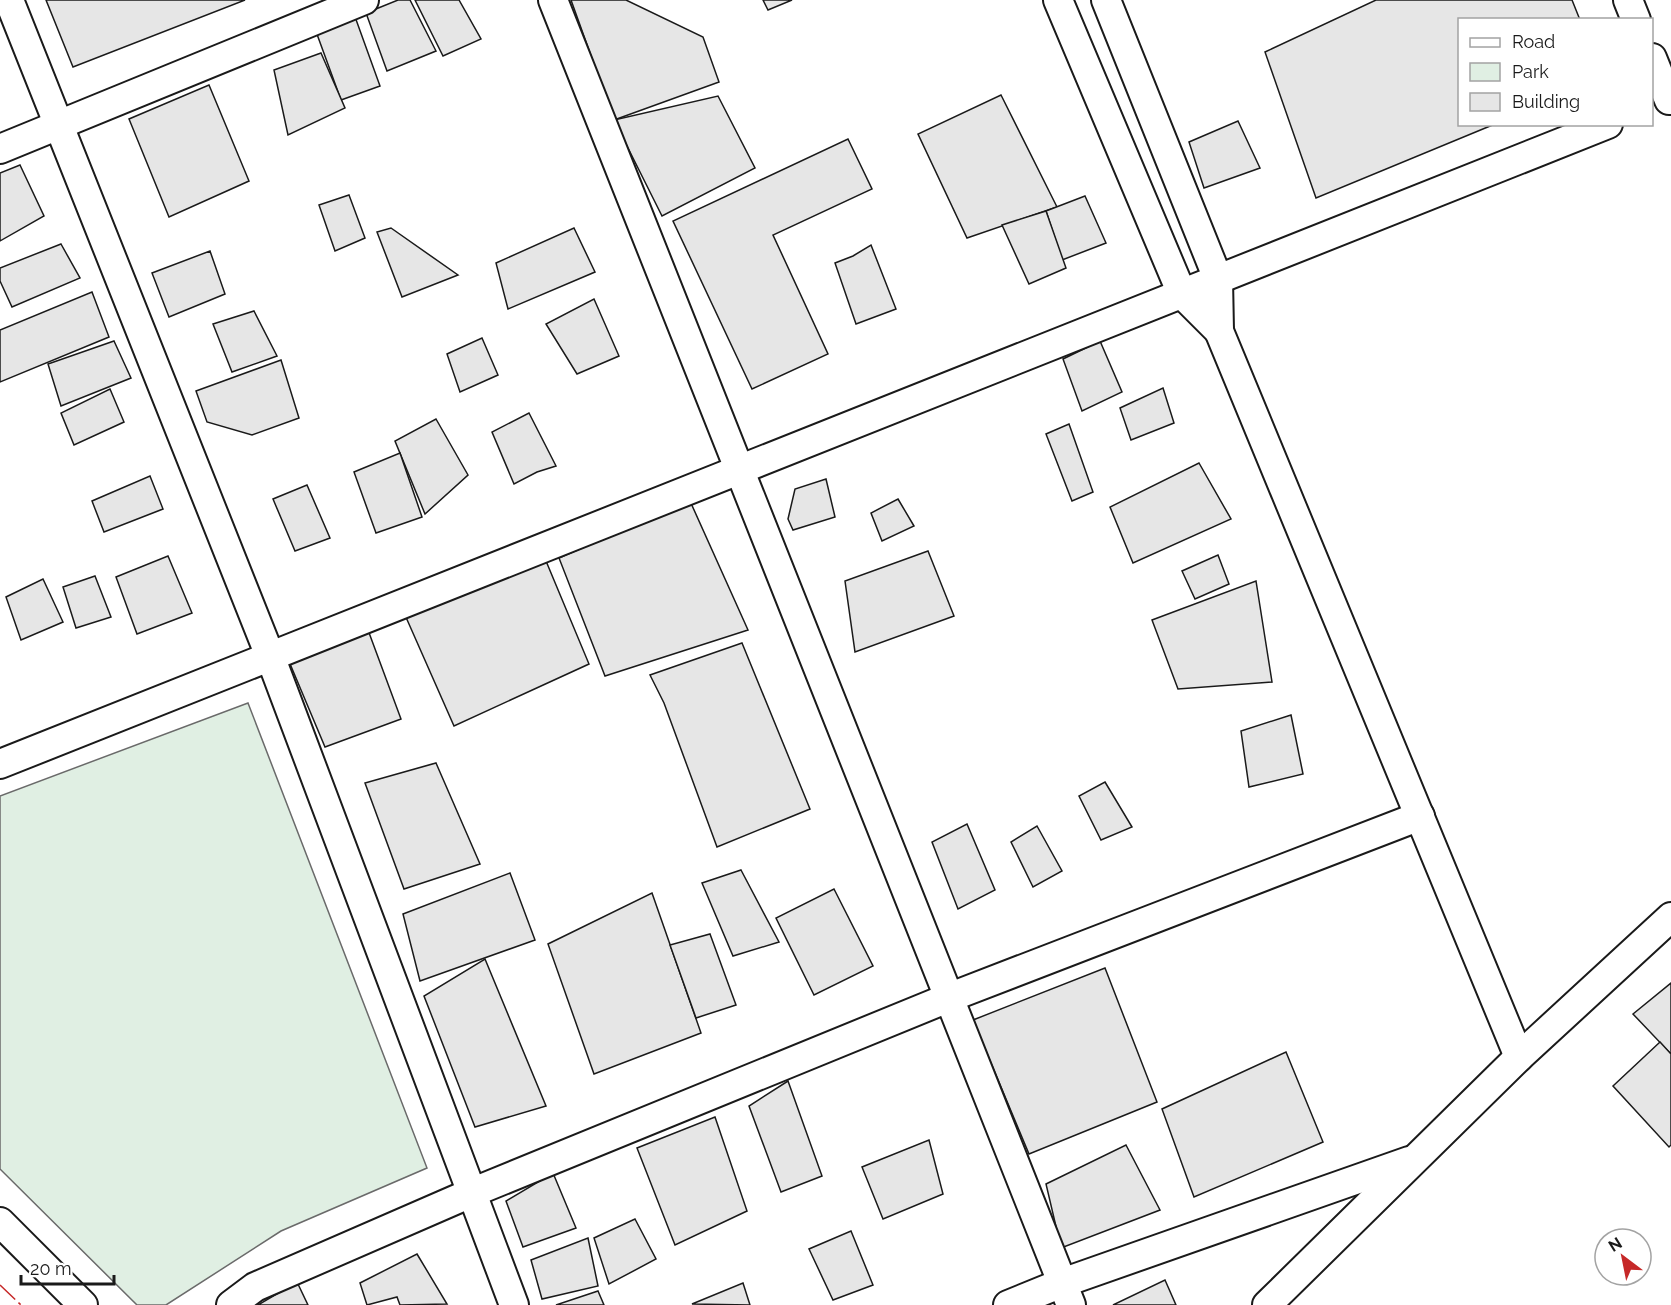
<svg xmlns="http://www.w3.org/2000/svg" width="1671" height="1305" viewBox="0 0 1671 1305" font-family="Raleway,sans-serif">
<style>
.green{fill:#e0efe3;stroke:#6a6a6a;stroke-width:1.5}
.building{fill:#e6e6e6;stroke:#1a1a1a;stroke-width:1.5}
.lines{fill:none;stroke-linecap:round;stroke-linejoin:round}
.minor-casing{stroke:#1a1a1a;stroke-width:32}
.minor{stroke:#fff;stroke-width:28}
.power{stroke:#c62828;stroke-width:1.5;stroke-dasharray:21 4.5 3 4.5;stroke-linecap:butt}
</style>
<rect width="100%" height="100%" fill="#fff"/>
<!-- green -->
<polygon class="green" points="248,703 427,1168 281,1231 166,1305 137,1305 0,1169 0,796"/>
<!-- building -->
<g class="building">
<polygon points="46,0 245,0 73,67"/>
<polygon points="398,0 410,0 436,51 387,71 366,13"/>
<polygon points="415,0 459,0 481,39 443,56"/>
<polygon points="571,0 626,0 703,37 719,82 614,120"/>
<polygon points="763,0 792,0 768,10"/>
<polygon points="1376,0 1572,0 1580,20 1460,20 1460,124 1495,124 1316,198 1265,52"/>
<polygon points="354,14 380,86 341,100 314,26"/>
<polygon points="321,53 345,108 288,135 274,70"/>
<polygon points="209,85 249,181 169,217 129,119"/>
<polygon points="1001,95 1057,207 967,238 918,134"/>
<polygon points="718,96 755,168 662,216 614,120"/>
<polygon points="1238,121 1260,168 1204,188 1189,142"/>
<polygon points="848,139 872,189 773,235 828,354 752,389 673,221"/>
<polygon points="20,165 44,216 0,241 0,173"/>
<polygon points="349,195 365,238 335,251 319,205"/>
<polygon points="1085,196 1106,243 1062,260 1046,211"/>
<polygon points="1046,211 1066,268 1029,284 1002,225"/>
<polygon points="391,228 458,275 402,297 377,232"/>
<polygon points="574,228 595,272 508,309 496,263"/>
<polygon points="61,244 80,278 12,307 0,281 0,268"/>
<polygon points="871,245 896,309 856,324 835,263 853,256"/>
<polygon points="210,251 225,294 169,317 152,273"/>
<polygon points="92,292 109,337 0,382 0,330"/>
<polygon points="594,299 619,356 577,374 546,324"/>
<polygon points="254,311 277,356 232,372 213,324"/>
<polygon points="482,338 498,375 460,392 447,354"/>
<polygon points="114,341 131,378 61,406 48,364"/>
<polygon points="1100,341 1122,392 1082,411 1063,359"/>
<polygon points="281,360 299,418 252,435 207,422 196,391"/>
<polygon points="1163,388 1174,423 1131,440 1120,408"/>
<polygon points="110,389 124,422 74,445 61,413"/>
<polygon points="529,413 556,466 537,472 514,484 492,432"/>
<polygon points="436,419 468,475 425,514 395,441"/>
<polygon points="1069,424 1093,492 1072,501 1046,434"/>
<polygon points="400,453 422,517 376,533 354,472"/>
<polygon points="1199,463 1231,519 1133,563 1110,507"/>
<polygon points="150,476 163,509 104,532 92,501"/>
<polygon points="826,479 835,517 793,530 788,519 795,489"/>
<polygon points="307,485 330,538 295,551 273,499"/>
<polygon points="898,499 914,526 882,541 871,513"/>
<polygon points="690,501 748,630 605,676 559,558"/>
<polygon points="928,551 954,616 855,652 845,581"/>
<polygon points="1218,555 1229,584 1195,599 1182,571"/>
<polygon points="168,556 192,613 137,634 116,577"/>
<polygon points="546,561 589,664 454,726 405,615"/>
<polygon points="95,576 111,617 76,628 63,587"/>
<polygon points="43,579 63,622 21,640 6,597"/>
<polygon points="1256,581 1272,682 1178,689 1152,620"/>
<polygon points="368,630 401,719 325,747 288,659"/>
<polygon points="742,643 810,809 717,847 664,703 650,675"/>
<polygon points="1291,715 1303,774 1249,787 1241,731"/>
<polygon points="436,763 480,864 404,889 365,783"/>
<polygon points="1105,782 1132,827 1101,840 1079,796"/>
<polygon points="967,824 995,890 958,909 932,842"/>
<polygon points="1037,826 1062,871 1033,887 1011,842"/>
<polygon points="741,870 779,942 733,956 702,883"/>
<polygon points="510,873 535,940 420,981 403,914"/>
<polygon points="834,889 873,966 814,995 776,918"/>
<polygon points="652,893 701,1033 594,1074 548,944"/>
<polygon points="710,934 736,1005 696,1018 670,945"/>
<polygon points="485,959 546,1106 475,1127 424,996"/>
<polygon points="1105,968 1157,1102 1029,1154 973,1020"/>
<polygon points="1671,983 1671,1054 1633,1014"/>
<polygon points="1660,1042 1671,1054 1671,1145 1669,1147 1613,1086"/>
<polygon points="1286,1052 1323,1142 1194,1197 1162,1109"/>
<polygon points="788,1081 822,1176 781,1192 749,1106"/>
<polygon points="715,1117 747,1211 675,1245 637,1148"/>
<polygon points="929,1140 943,1194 883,1219 862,1167"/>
<polygon points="1126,1145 1160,1210 1061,1248 1046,1184"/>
<polygon points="553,1173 576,1228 523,1247 506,1201"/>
<polygon points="635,1219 656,1259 609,1284 594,1238"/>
<polygon points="851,1231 873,1285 833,1300 809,1249"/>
<polygon points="588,1238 598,1286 542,1299 531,1260"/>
<polygon points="417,1254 447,1304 400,1305 397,1297 367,1305 360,1283"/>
<polygon points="1165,1280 1176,1305 1113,1305"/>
<polygon points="297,1282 308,1305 258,1305"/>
<polygon points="743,1283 750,1305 692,1304"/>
<polygon points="598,1291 604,1305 556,1305"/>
</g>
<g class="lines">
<defs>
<g id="minor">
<polyline points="9,0 270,656 514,1305"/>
<polyline points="553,0 1071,1305"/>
<polyline points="1058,0 1182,294 1219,331"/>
<polyline points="1106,0 1218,279 1219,331 1519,1057"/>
<polyline points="1628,0 1636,20"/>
<polyline points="1652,58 1669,100"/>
<polyline points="0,149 364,0"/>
<polyline points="0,764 1608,124"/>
<polyline points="0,1222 83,1305"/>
<polyline points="231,1305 255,1287 471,1193 948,998 1420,816"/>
<polyline points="1008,1305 1062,1283 1409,1161"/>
<polyline points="1267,1305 1519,1057 1671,917"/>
</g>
</defs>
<!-- minor casing -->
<use href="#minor" class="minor-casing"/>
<!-- minor -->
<use href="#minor" class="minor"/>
<!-- power -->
<polyline class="power" points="0,1285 21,1305"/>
</g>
<!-- legend -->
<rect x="1458" y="18" width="195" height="108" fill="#ffffff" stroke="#a3a3a3" stroke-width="1.5"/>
<rect x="1470" y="38" width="30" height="9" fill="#ffffff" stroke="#a3a3a3" stroke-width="1.5"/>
<text x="1512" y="48" font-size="18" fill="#1a1a1a">Road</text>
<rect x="1470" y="63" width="30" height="18" fill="#e0efe3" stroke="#a3a3a3" stroke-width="1.5"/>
<text x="1512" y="78" font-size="18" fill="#1a1a1a">Park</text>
<rect x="1470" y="93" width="30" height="18" fill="#e6e6e6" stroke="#a3a3a3" stroke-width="1.5"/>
<text x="1512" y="108" font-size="18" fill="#1a1a1a">Building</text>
<!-- north arrow -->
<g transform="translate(1623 1257) rotate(328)"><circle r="28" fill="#ffffff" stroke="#a3a3a3" stroke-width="1.5"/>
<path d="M0-4.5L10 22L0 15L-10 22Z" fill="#c62828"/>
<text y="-9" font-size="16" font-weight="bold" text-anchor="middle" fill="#1a1a1a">N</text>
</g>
<!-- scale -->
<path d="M21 1275v9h93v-9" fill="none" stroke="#1a1a1a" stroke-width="3"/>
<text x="30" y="1275" font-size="18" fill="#1a1a1a" stroke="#ffffff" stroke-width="4.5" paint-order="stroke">20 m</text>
</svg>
